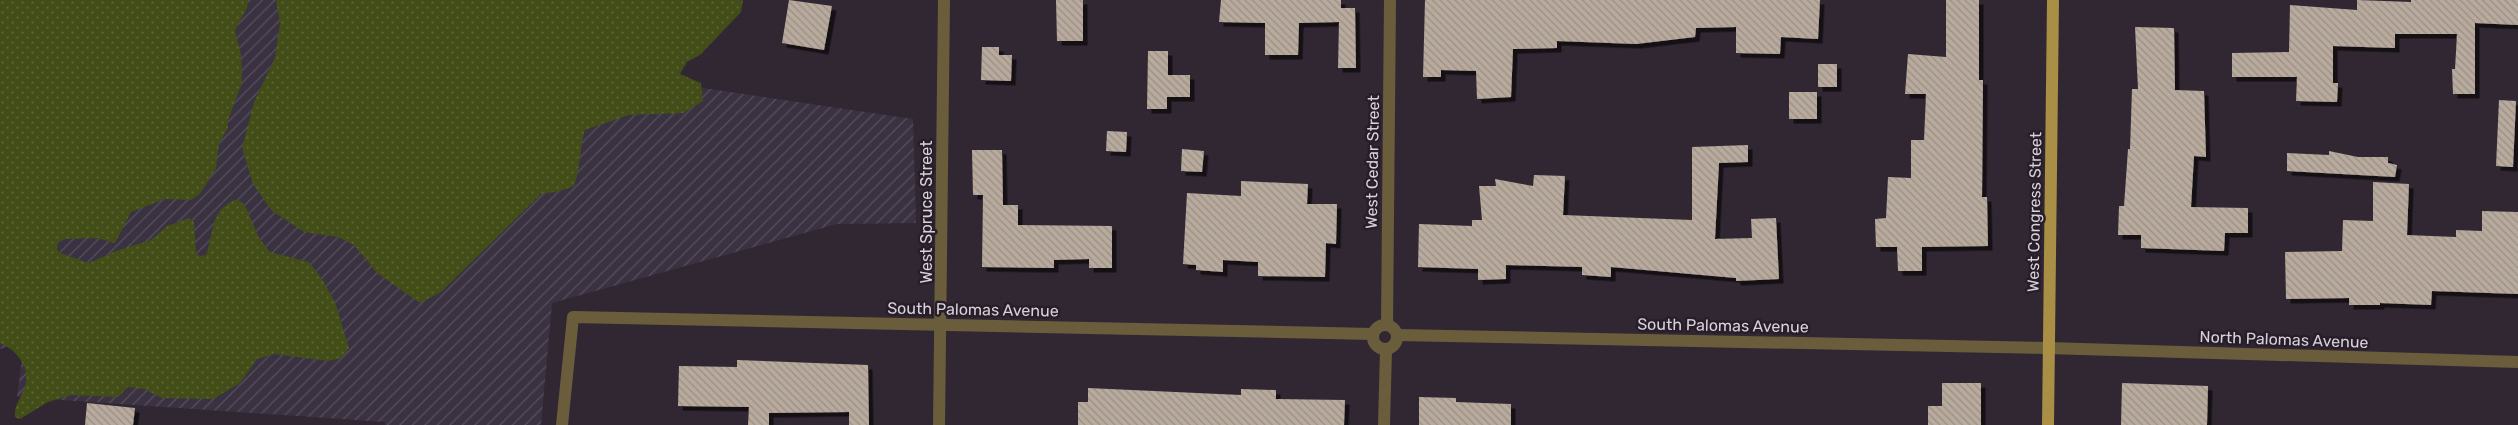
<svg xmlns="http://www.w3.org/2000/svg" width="2518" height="425" viewBox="0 0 2518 425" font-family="Rubik,sans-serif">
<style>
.industrial{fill:url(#industrial-furrows)}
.grass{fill:url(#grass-dots)}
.building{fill:url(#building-back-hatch);filter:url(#shadow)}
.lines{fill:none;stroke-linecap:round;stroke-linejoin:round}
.minor{stroke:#6a5d3c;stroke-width:12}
.major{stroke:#a98e46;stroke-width:12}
.labels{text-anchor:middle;stroke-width:5;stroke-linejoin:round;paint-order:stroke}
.street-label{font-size:16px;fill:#d7d1d9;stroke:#271e29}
</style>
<defs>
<pattern id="industrial-furrows" width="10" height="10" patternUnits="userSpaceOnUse" patternTransform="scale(1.25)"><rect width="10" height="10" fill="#3a3241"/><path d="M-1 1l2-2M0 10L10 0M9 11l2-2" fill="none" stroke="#564f5c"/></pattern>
<pattern id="grass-dots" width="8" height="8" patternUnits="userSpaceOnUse" patternTransform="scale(1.25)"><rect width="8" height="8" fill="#424d17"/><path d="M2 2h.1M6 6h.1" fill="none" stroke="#5d6638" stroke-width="1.8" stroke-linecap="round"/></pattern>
<pattern id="building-back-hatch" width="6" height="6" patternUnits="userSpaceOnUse" patternTransform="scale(1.25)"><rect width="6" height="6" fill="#b8aa9d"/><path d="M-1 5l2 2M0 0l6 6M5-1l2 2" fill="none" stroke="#9a8f86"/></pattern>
<filter id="shadow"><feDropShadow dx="4.5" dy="4.5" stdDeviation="0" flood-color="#0009"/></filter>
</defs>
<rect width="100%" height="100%" fill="#312733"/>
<!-- industrial -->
<polygon class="industrial" points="0,0 701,0 636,78 913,119 916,223 837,224 552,303 541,425 385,425 385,422 17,397 24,342 0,349"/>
<!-- grass -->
<g class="grass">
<path d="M0,0H248L247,8L235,30L241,55L242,83L228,120V128L219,144L216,168L200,194L191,200L165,199L131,212L115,243L97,238L66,239L58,242L57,249L60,253L89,263L116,251L151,240L167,226L189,218L194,222L196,253L200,256L206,255C215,231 209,210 237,199L245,205L259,238L270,252L309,262L322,279L335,302L349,348L342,358L328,361L274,354L257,359L240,383L213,399L162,398L144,389L128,387L118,397L71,395L48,402L20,419L15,417C14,404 21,399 25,387C31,368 17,350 0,343Z"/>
<path d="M276,0H743L741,12L700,55L687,62L680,74L701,83L703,101L683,113L629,115L585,130C579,150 581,167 574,186L560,191L541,194L441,292L420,303L377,273L354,245L338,237L304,232L272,211L253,184L242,148L254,102L275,58L280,23Z"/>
</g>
<!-- building -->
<g class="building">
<polygon points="789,0 832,6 824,50 782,43"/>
<polygon points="1056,0 1083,0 1083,41 1057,41"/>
<polygon points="1221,0 1341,0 1341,8 1355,8 1356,68 1338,68 1339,22 1299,23 1298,55 1265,55 1265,23 1219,22"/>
<polygon points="1425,0 1820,0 1818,39 1781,37 1780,54 1736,53 1736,27 1696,28 1695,37 1636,44 1557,41 1557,48 1513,49 1511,97 1477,99 1476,71 1441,70 1441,77 1423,77"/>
<polygon points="1946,0 1979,0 1979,80 1983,80 1982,197 1987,197 1988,246 1922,247 1922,271 1898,271 1897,247 1876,247 1875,219 1886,218 1888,177 1911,178 1911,140 1924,140 1926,94 1905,94 1908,54 1946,57"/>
<polygon points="2357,0 2411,2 2411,0 2518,0 2518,25 2475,23 2475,94 2453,94 2452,69 2455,69 2457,34 2395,34 2395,48 2333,46 2333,83 2338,83 2337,102 2296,101 2297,77 2232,77 2232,53 2289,52 2290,5 2357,10"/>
<polygon points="2135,27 2174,28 2175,90 2204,91 2206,157 2194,156 2191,207 2248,208 2248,233 2225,233 2224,251 2141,248 2141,235 2118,235 2119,206 2124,206 2128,149 2130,149 2132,89 2138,89"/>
<polygon points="982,47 999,47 999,55 1012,55 1011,81 981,80"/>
<polygon points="1148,51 1168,51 1168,75 1190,75 1190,97 1167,97 1167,109 1147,109"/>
<rect x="1818" y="64" width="19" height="23"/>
<rect x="1789" y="92" width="28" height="27"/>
<polygon points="2499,100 2516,101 2513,167 2496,166"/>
<polygon points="1107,131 1127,132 1126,152 1106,151"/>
<polygon points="1748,145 1748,162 1719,163 1715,239 1752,238 1751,219 1776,218 1779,279 1736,281 1736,278 1611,267 1611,277 1582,275 1582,267 1506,265 1506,279 1478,280 1478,269 1418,267 1419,224 1472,226 1472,220 1482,220 1479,186 1496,186 1495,179 1533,186 1534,175 1565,176 1563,215 1692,220 1692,147"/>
<polygon points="1182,149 1204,151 1202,172 1181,171"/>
<polygon points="972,150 1002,150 1003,205 1018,205 1018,225 1112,226 1112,268 1089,268 1089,259 1054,260 1054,268 982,267 983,195 973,195"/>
<polygon points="2329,151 2358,157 2388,157 2388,163 2397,165 2395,177 2287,171 2287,153 2329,155"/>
<polygon points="1241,181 1308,184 1307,204 1337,204 1336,244 1326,243 1325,277 1258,276 1258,262 1223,260 1223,272 1196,270 1196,265 1183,264 1187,193 1241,196"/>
<polygon points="2373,182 2409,184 2407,235 2456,237 2456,230 2482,231 2482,211 2518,212 2518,294 2432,291 2431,305 2380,303 2380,305 2349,305 2349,298 2286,299 2285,252 2342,251 2343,220 2373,221"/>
<polygon points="737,360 868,365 869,425 849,425 849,412 769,413 769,425 748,425 749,407 678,406 679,366 737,367"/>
<polygon points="1942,383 1981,383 1981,425 1928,425 1928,406 1942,406"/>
<polygon points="2122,383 2208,386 2207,425 2121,425"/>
<polygon points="1088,388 1241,395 1241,389 1276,390 1276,399 1345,400 1344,425 1078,425 1078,402 1088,402"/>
<polygon points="1419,397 1456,398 1456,402 1511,404 1511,425 1419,425"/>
<polygon points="87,403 135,408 133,425 85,425"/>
</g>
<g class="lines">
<!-- minor -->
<g class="minor">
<circle cx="1385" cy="337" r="12"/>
<polyline points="1387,325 1390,0"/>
<polyline points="1397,335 2048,348 2518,362"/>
<polyline points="562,425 573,317 1373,334"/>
<polyline points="939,425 944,0"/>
<polyline points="1384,425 1386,350"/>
</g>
<!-- major -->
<polyline class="major" points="2048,425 2053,0"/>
</g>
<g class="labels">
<!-- street labels -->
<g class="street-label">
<text transform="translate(1372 162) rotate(-89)" y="6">West Cedar Street</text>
<text transform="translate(926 212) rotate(-90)" y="6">West Spruce Street</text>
<text transform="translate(2034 212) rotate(-89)" y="6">West Congress Street</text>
<text transform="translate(973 309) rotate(1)" y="6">South Palomas Avenue</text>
<text transform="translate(1723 325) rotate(1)" y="6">South Palomas Avenue</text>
<text transform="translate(2284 339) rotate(2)" y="6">North Palomas Avenue</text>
</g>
</g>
</svg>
